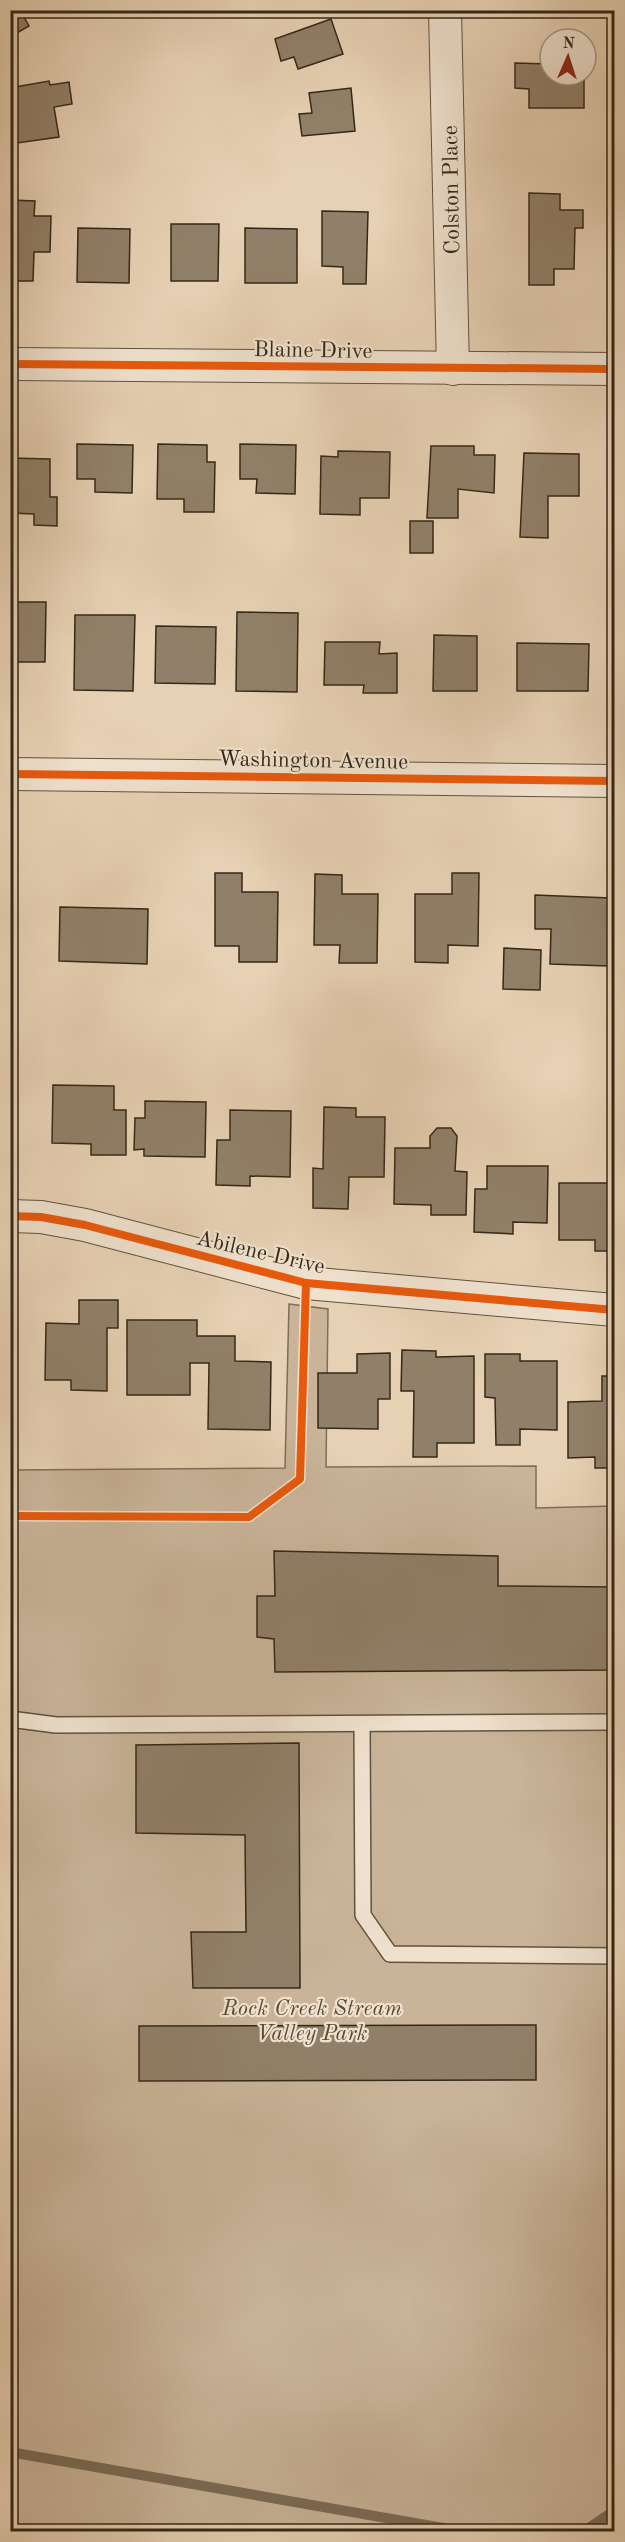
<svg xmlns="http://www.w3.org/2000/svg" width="625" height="2542" viewBox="0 0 625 2542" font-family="'Old Standard TT',serif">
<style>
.green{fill:#c9b499;stroke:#7e6e58;stroke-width:1.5}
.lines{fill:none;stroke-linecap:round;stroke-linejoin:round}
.stream{stroke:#7b6b56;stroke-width:10}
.building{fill:#918069;stroke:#342818;stroke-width:1.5}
.service-casing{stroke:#61523f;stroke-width:18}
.minor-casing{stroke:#61523f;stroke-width:34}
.service{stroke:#efe1ce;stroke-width:15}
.minor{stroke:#efe1ce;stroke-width:32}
.cycleway-casing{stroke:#efe1ce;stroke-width:11}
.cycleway{stroke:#e8590c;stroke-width:8}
.labels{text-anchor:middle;stroke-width:4.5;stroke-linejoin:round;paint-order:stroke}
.street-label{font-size:22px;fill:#342818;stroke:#efe1ce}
.park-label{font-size:22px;font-style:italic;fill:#594b38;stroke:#efe1ce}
</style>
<rect width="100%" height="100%" fill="#e7d1b4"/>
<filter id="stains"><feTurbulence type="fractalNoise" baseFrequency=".00333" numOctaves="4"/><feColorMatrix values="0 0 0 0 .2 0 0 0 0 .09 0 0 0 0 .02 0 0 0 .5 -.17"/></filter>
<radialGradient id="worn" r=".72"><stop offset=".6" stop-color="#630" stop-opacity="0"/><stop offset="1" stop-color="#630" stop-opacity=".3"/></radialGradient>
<!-- green -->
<polygon class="green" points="289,1304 328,1309 326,1467 536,1466 536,1508 614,1506 614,2531 11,2531 10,1470 285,1468"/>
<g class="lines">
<!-- stream -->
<g class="stream">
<polyline points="10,2452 466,2532"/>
<polyline points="583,2532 614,2511"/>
</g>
</g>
<!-- building -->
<g class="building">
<polygon points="10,10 20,10 29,26 10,37"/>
<polygon points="331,19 343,54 298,69 294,57 281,61 275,39"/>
<polygon points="515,63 550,64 550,75 584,75 584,108 529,108 529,89 515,88"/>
<polygon points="49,81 50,85 69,82 72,104 54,107 59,137 10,144 10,88"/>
<polygon points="351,88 355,131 302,136 299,114 312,113 309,93"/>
<polygon points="529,193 560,194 560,210 583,210 583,228 575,228 574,269 554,269 554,285 529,285"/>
<polygon points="10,200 35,201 34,216 51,216 50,252 34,252 33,281 10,281"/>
<polygon points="322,211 368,212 366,284 343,284 343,267 322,266"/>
<polygon points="171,224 219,224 218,281 171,281"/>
<polygon points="78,228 130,229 129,283 77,282"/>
<polygon points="245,228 297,229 297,283 245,283"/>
<polygon points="77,444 133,445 132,493 95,492 95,479 77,479"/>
<polygon points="158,444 207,445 207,462 215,462 214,512 184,512 184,499 157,499"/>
<polygon points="240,444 296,445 295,494 256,493 257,479 240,479"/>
<polygon points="431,446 474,446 474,455 495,455 494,493 458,489 458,518 427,518"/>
<polygon points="609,448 614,448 614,489 608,489"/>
<polygon points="338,451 390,452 389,498 360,498 360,515 320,514 321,456 338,457"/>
<polygon points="524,453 579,454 579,496 548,496 548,538 520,537"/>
<polygon points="10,458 50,459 50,497 57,497 57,526 34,525 34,514 10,513"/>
<rect x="410" y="521" width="23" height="32"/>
<polygon points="10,602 46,602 45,662 10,662"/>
<polygon points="237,612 298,613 297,692 236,691"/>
<polygon points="75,615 135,615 133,691 74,690"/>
<polygon points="156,626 216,627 215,684 155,683"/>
<polygon points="434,635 477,636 477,691 433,691"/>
<polygon points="325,642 380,642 379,654 397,653 397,693 363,693 364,685 324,685"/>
<polygon points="517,643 589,644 588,691 517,691"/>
<polygon points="215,873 242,873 242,892 278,892 277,962 239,962 239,946 215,946"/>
<polygon points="452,873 479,873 478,946 448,945 448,963 415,962 415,894 452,894"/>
<polygon points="315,874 342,875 342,894 378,894 377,963 339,963 340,945 314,945"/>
<polygon points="10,886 16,886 14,970 10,970"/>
<polygon points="535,895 610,898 608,966 550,964 551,929 535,929"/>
<polygon points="60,907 148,909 147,964 59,961"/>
<polygon points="504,948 541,950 540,990 503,989"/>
<polygon points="53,1085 114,1086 114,1110 126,1110 126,1155 91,1155 91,1144 52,1143"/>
<polygon points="145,1101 206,1102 205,1157 144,1156 144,1149 134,1150 135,1118 145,1118"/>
<polygon points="324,1107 356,1108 356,1117 385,1117 384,1177 349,1177 348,1209 313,1208 313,1168 323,1169"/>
<polygon points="230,1110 291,1111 290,1177 250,1176 250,1186 216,1185 217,1140 230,1140"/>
<polygon points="437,1128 451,1128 457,1136 455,1171 467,1172 466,1215 431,1215 431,1205 394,1204 395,1148 430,1148 430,1136"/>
<polygon points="487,1166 548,1166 547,1223 513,1222 513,1234 474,1232 475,1189 487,1189"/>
<polygon points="559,1183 614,1183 614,1251 595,1251 595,1240 559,1240"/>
<polygon points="79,1300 118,1300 118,1328 107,1328 107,1391 71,1390 71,1380 45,1380 46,1323 79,1324"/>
<polygon points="127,1320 197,1320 197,1336 235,1336 235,1361 271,1362 270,1430 208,1429 209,1363 190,1363 190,1395 127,1395"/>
<polygon points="402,1350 436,1351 436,1357 474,1356 474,1443 437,1443 437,1457 413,1457 414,1391 401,1391"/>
<polygon points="390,1353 390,1399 378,1399 378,1429 318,1428 318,1373 357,1373 357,1354"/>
<polygon points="485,1354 520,1354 520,1361 557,1361 557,1430 520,1429 520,1445 496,1445 495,1398 485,1397"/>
<polygon points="602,1376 614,1376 614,1468 595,1468 595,1457 568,1458 568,1402 602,1401"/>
<polygon points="274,1551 498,1556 498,1586 614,1587 614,1670 275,1672 274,1639 257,1637 257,1596 275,1596"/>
<polygon points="299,1743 300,1988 193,1988 191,1932 246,1932 245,1835 136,1833 136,1745"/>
<polygon points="536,2025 536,2080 139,2081 139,2026"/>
</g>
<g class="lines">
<defs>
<g id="service">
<polyline points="10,1719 56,1725 614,1722"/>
<polyline points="362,1725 363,1915 390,1954 614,1956"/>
</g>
<g id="minor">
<polyline points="445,10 453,369"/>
<polyline points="10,364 614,369"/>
<polyline points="10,774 614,781"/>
<polyline points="10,1216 41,1217 85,1225 306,1283 614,1310"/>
</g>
</defs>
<!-- service casing -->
<use href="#service" class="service-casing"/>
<!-- minor casing -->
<use href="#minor" class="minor-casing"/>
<!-- service -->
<use href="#service" class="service"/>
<!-- minor -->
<use href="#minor" class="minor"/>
<defs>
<g id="cycleway">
<polyline points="10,364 614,369"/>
<polyline points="10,774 614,781"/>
<polyline points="10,1216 41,1217 85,1225 306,1283 614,1310"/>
<polyline points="10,1516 249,1517 300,1479 306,1283"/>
</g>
</defs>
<!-- cycleway casing -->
<use href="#cycleway" class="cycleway-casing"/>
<!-- cycleway -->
<use href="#cycleway" class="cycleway"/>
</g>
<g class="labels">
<!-- street labels -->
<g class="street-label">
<text transform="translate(450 190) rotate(-91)" y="8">Colston Place</text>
<text transform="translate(313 349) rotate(1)" y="8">Blaine Drive</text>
<text transform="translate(313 759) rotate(1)" y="8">Washington Avenue</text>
<text transform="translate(261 1251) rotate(13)" y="8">Abilene Drive</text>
</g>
<!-- park labels -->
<g class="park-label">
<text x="312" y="2015">Rock Creek Stream<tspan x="312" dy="25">Valley Park</tspan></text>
</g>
</g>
<!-- margin -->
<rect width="625" height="2542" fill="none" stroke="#e7d1b4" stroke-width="36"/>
<rect x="12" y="12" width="601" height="2518" fill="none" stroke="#342818" stroke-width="3"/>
<rect x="18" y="18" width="589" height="2506" fill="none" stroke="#342818" stroke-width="1.5"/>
<!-- north arrow -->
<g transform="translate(568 57) rotate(3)"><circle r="28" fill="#efe1ce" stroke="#a49785" stroke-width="1.5"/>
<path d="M0-4.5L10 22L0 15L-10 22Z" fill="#8f2418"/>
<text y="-9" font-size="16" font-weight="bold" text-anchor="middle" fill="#342818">N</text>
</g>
<rect width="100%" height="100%" filter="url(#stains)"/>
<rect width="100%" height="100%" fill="url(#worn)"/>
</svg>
